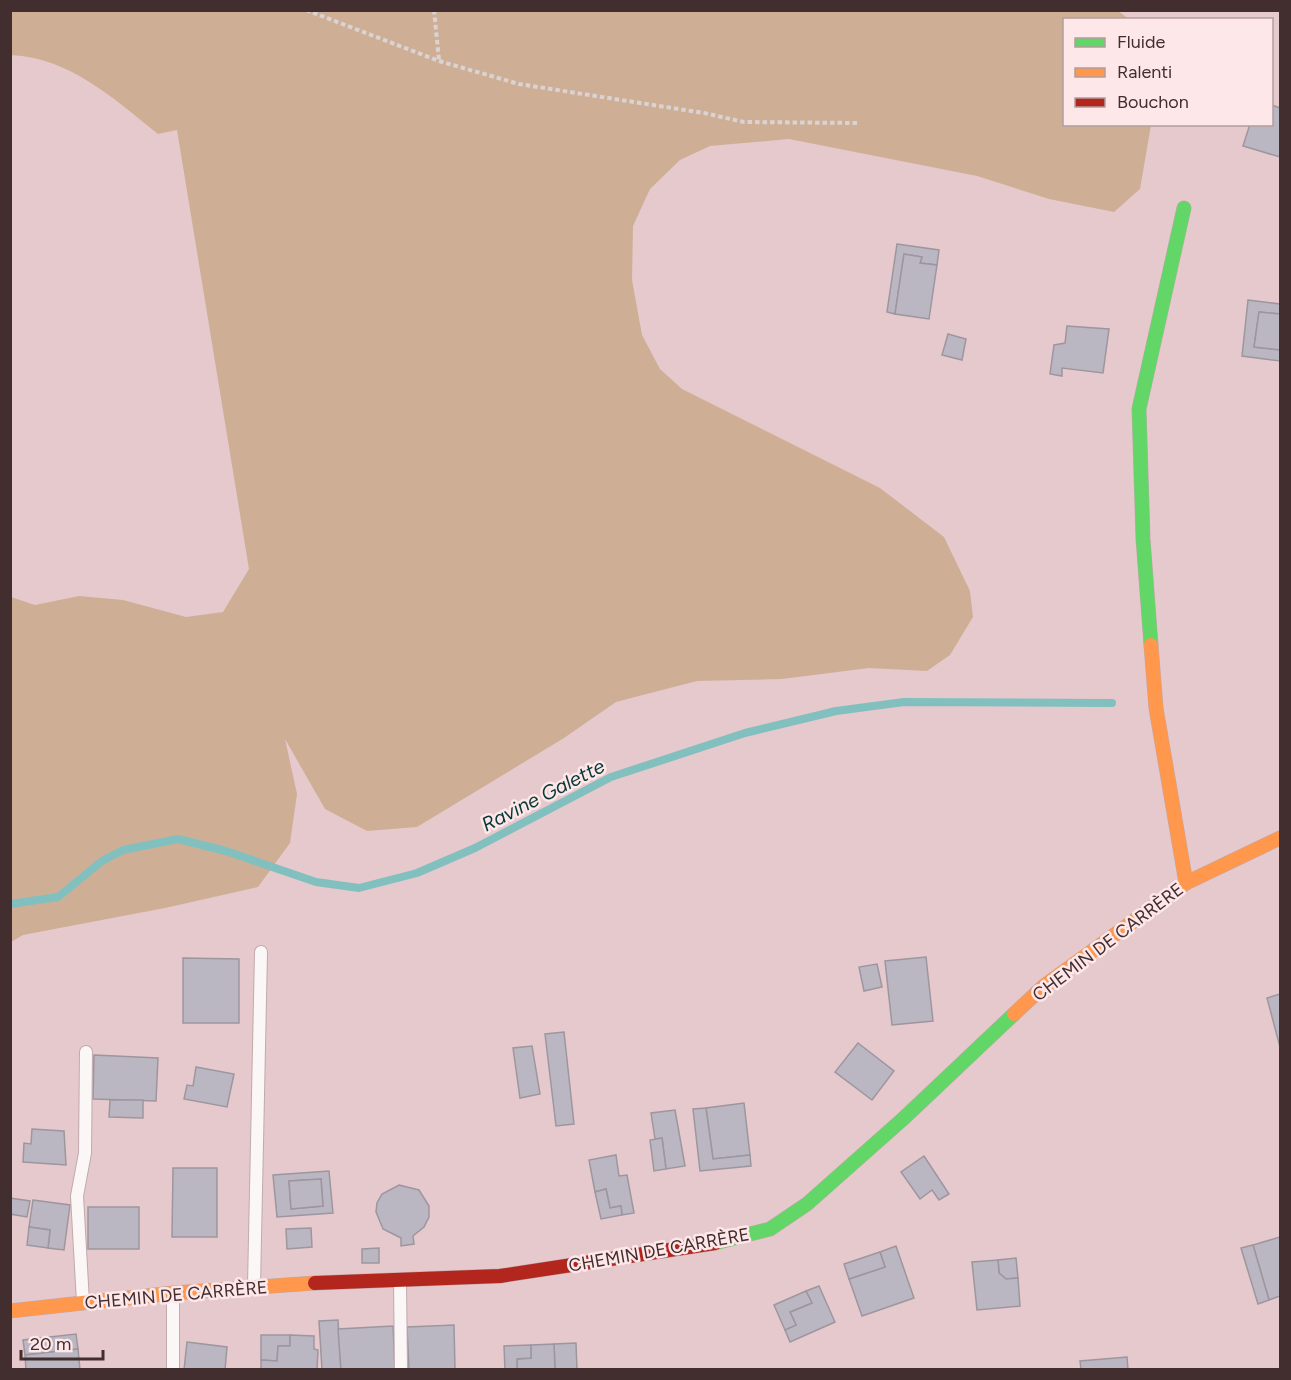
<svg xmlns="http://www.w3.org/2000/svg" width="1291" height="1380" viewBox="0 0 1291 1380" font-family="Figtree,sans-serif">
<style>
.green{fill:#ceaf96}
.lines{fill:none;stroke-linecap:round;stroke-linejoin:round}
.stream{stroke:#81c0bf;stroke-width:8}
.building{fill:#bab6c2;stroke:#9e969e;stroke-width:1.5;fill-rule:evenodd}
.lane-casing{stroke:#c0aaac;stroke-width:14}
.fast-casing{stroke:#c0aaac;stroke-width:15}
.slow-casing{stroke:#c0aaac;stroke-width:15}
.jam-casing{stroke:#c0aaac;stroke-width:15}
.path{stroke:#dbd2d3;stroke-width:4;stroke-dasharray:4.5 3;stroke-linecap:butt}
.lane{stroke:#fbf7f7;stroke-width:12}
.fast{stroke:#63d668;stroke-width:14}
.slow{stroke:#ff974d;stroke-width:14}
.jam{stroke:#b3261e;stroke-width:14}
.labels{text-anchor:middle;stroke-width:5;stroke-linejoin:round;paint-order:stroke}
.street-label{font-size:18px;fill:#422d2f;stroke:#fee7e8}
.water-label{font-size:20px;font-style:italic;fill:#063838;stroke:#fee7e8}
</style>
<rect width="100%" height="100%" fill="#e6c9cc"/>
<!-- green -->
<path class="green" d="M10,11H1118L1129,19L1064,20V124L1151,125L1140,189L1114,212L1049,199L977,176L789,139L710,146L680,160L650,189L633,226L632,280L642,335L660,369L682,389L880,488L944,537L970,591L973,617L950,655L927,671L869,668L782,679L697,681L616,702L564,738L417,827L367,831L325,809L285,739L297,794L290,843L258,887L165,908L23,935L11,942V597L35,605L79,596L123,600L186,617L223,612L249,569L177,130L158,134C113,98 70,58 11,55Z"/>
<g class="lines">
<!-- stream -->
<polyline class="stream" points="10,904 58,897 102,861 123,850 178,839 226,851 316,882 359,888 417,873 475,848 611,777 745,733 836,711 904,702 1112,703"/>
</g>
<!-- building -->
<g class="building">
<polygon points="1272,105 1280,108 1280,157 1243,146 1250,124 1272,124"/>
<polygon points="897,244 939,250 937,265 920,263 922,257 904,254 895,314 887,312"/>
<polygon points="904,254 922,257 920,263 937,265 929,319 895,314"/>
<polygon points="1248,300 1280,304 1280,314 1259,312 1254,347 1280,350 1280,361 1242,356"/>
<polygon points="1259,312 1280,314 1280,350 1254,347"/>
<polygon points="1067,326 1109,329 1103,373 1062,368 1062,376 1050,374 1054,345 1065,343"/>
<polygon points="948,334 966,339 962,360 942,355"/>
<polygon points="926,957 933,1021 892,1025 885,961"/>
<polygon points="183,958 239,959 239,1023 183,1023"/>
<polygon points="877,964 882,987 864,991 859,967"/>
<polygon points="1280,994 1280,1047 1267,998"/>
<polygon points="564,1032 574,1124 556,1126 545,1034"/>
<polygon points="858,1043 894,1071 872,1100 835,1072"/>
<polygon points="532,1046 540,1094 520,1098 513,1048"/>
<polygon points="94,1055 158,1058 156,1101 93,1099"/>
<polygon points="196,1067 234,1074 227,1107 184,1099 187,1085 193,1086"/>
<polygon points="110,1100 143,1100 143,1118 109,1117"/>
<polygon points="744,1103 750,1155 713,1159 706,1108"/>
<polygon points="706,1108 713,1159 750,1155 751,1166 700,1171 693,1109"/>
<polygon points="675,1110 685,1166 666,1169 662,1138 655,1139 651,1113"/>
<polygon points="32,1129 64,1131 66,1165 23,1162 24,1143 31,1144"/>
<polygon points="662,1138 666,1169 654,1171 650,1140"/>
<polygon points="616,1155 619,1176 627,1175 634,1213 622,1215 621,1206 610,1208 606,1189 595,1192 589,1160"/>
<polygon points="924,1156 949,1194 939,1200 932,1190 920,1199 901,1172"/>
<polygon points="173,1168 217,1168 217,1237 172,1237"/>
<path d="M329,1171L333,1213L277,1217L273,1175ZM321,1179L323,1206L291,1209L289,1181Z"/>
<polygon points="321,1179 323,1206 291,1209 289,1181"/>
<polygon points="399,1185 419,1190 429,1206 429,1217 424,1227 413,1236 414,1244 401,1246 401,1238 383,1229 376,1212 377,1203 382,1194"/>
<polygon points="606,1189 610,1208 621,1206 622,1215 601,1219 595,1192"/>
<polygon points="10,1198 30,1201 27,1217 10,1214"/>
<polygon points="33,1200 70,1205 64,1250 48,1248 50,1230 29,1227"/>
<rect x="88" y="1207" width="51" height="42"/>
<polygon points="29,1227 50,1230 48,1248 27,1245"/>
<polygon points="311,1228 312,1247 287,1249 286,1229"/>
<polygon points="1280,1237 1280,1296 1269,1300 1253,1245"/>
<polygon points="1253,1245 1269,1300 1258,1304 1241,1248"/>
<polygon points="896,1246 914,1298 862,1316 849,1279 885,1267 880,1252"/>
<polygon points="379,1248 379,1263 362,1263 362,1249"/>
<polygon points="880,1252 885,1267 849,1279 844,1264"/>
<polygon points="1016,1258 1018,1278 1006,1279 999,1273 998,1260"/>
<polygon points="998,1260 999,1273 1006,1279 1018,1278 1020,1306 977,1310 972,1262"/>
<polygon points="819,1286 835,1322 790,1342 785,1330 796,1325 790,1312 812,1303 806,1291"/>
<polygon points="806,1291 812,1303 790,1312 796,1325 785,1330 774,1305"/>
<polygon points="338,1320 341,1370 322,1370 319,1321"/>
<polygon points="454,1325 455,1369 409,1370 407,1327"/>
<polygon points="393,1326 395,1370 341,1370 338,1329"/>
<polygon points="76,1334 78,1349 25,1355 23,1340"/>
<polygon points="261,1335 290,1335 290,1346 278,1346 277,1361 261,1360"/>
<polygon points="290,1335 314,1336 314,1349 318,1350 317,1370 261,1370 261,1360 277,1361 278,1346 290,1346"/>
<polygon points="187,1342 227,1347 225,1370 184,1370"/>
<polygon points="576,1343 577,1370 555,1370 554,1344"/>
<polygon points="554,1344 555,1370 517,1370 517,1359 531,1358 531,1345"/>
<polygon points="531,1345 531,1358 517,1359 517,1370 505,1370 504,1346"/>
<polygon points="78,1349 80,1370 26,1370 25,1355"/>
<polygon points="1127,1357 1128,1370 1081,1370 1080,1361"/>
</g>
<g class="lines">
<defs>
<g id="lane">
<polyline points="400,1281 401,1370"/>
<polyline points="254,1286 261,952"/>
<polyline points="173,1294 173,1370"/>
<polyline points="83,1302 77,1196 85,1153 86,1052"/>
</g>
<g id="fast">
<polyline points="1151,645 1143,539 1139,409 1184,208"/>
<polyline points="715,1243 770,1229 807,1204 904,1118 1014,1014"/>
</g>
<g id="slow">
<polyline points="1151,645 1156,708 1186,883"/>
<polyline points="1014,1014 1044,986 1186,883 1280,838"/>
<polyline points="10,1311 173,1293 315,1283"/>
</g>
<polyline id="jam" points="315,1283 500,1276 715,1243"/>
</defs>
<!-- lane casing -->
<use href="#lane" class="lane-casing"/>
<!-- fast casing -->
<use href="#fast" class="fast-casing"/>
<!-- slow casing -->
<use href="#slow" class="slow-casing"/>
<!-- jam casing -->
<use href="#jam" class="jam-casing"/>
<!-- path -->
<g class="path">
<polyline points="306,10 439,61 519,84 704,113 744,122 857,123"/>
<polyline points="434,10 439,60"/>
</g>
<!-- lane -->
<use href="#lane" class="lane"/>
<!-- fast -->
<use href="#fast" class="fast"/>
<!-- slow -->
<use href="#slow" class="slow"/>
<!-- jam -->
<use href="#jam" class="jam"/>
</g>
<g class="labels">
<!-- street labels -->
<g class="street-label">
<text transform="translate(1108 942) rotate(-37)" y="6">CHEMIN DE CARRÈRE</text>
<text transform="translate(659 1250) rotate(-10)" y="6">CHEMIN DE CARRÈRE</text>
<text transform="translate(176 1295) rotate(-5)" y="6">CHEMIN DE CARRÈRE</text>
</g>
<!-- water labels -->
<g class="water-label">
<text transform="translate(543 795) rotate(-27)" y="7">Ravine Galette</text>
</g>
</g>
<!-- border -->
<rect width="1291" height="1380" fill="none" stroke="#422d2f" stroke-width="24"/>
<!-- legend -->
<rect x="1063" y="18" width="210" height="108" fill="#fee7e8" stroke="#b39d9e" stroke-width="1.5"/>
<rect x="1075" y="38" width="30" height="9" fill="#63d668" stroke="#b39d9e" stroke-width="1.5"/>
<text x="1117" y="48" font-size="18" fill="#422d2f">Fluide</text>
<rect x="1075" y="68" width="30" height="9" fill="#ff974d" stroke="#b39d9e" stroke-width="1.5"/>
<text x="1117" y="78" font-size="18" fill="#422d2f">Ralenti</text>
<rect x="1075" y="98" width="30" height="9" fill="#b3261e" stroke="#b39d9e" stroke-width="1.5"/>
<text x="1117" y="108" font-size="18" fill="#422d2f">Bouchon</text>
<!-- scale -->
<path d="M21 1350v9h82v-9" fill="none" stroke="#422d2f" stroke-width="3"/>
<text x="30" y="1350" font-size="18" fill="#422d2f" stroke="#fee7e8" stroke-width="4.5" paint-order="stroke">20 m</text>
</svg>
